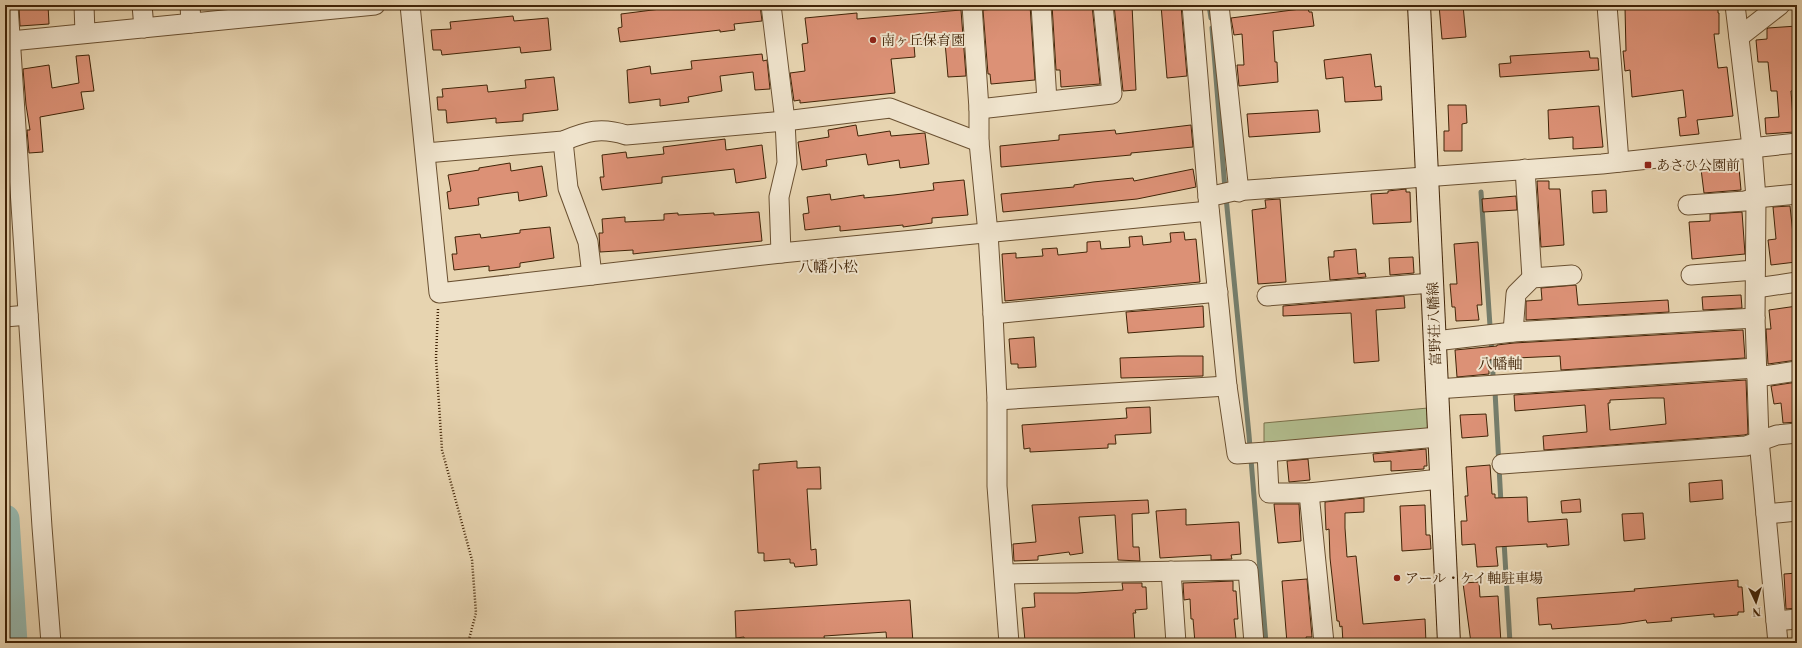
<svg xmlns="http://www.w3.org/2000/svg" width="1802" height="648" viewBox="0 0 1802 648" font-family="'Libre Bodoni','Noto Serif JP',serif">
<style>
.green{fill:#b2bd8e;stroke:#7a704a}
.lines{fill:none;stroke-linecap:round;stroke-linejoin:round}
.stream{stroke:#757d6b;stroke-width:5}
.river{stroke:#97b8ae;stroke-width:29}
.building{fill:#dc9176;stroke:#412407;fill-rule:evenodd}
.minor-casing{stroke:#6a5031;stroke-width:21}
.secondary-casing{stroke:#412407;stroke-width:24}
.path{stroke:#412407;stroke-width:2.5;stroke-dasharray:1 2;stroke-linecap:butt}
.minor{stroke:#efe3cc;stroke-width:19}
.secondary{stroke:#efe3cc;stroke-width:22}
.poi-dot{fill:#8f2418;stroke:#efe3cc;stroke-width:1.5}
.labels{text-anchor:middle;stroke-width:4;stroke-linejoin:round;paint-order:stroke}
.poi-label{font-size:14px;fill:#412407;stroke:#efe3cc;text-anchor:start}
.street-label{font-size:14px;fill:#412407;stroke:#efe3cc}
.neighbourhood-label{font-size:15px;fill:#412407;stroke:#efe3cc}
</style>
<rect width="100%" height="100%" fill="#e7d4b0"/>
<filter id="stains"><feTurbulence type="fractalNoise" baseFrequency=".005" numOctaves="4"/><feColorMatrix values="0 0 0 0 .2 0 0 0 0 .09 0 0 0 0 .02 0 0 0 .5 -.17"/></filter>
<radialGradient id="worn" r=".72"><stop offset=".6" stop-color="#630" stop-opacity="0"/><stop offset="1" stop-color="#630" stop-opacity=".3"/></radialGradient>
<!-- green -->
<polygon class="green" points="1428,408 1429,432 1264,446 1264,423"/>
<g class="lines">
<!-- stream -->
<g class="stream">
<polyline points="1209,5 1211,18"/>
<polyline points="1212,28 1225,189"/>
<polyline points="1481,192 1490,326"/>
<polyline points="1226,197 1249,435 1266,643"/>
<polyline points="1491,339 1493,375"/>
<polyline points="1495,391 1501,504"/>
<polyline points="1504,541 1510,643"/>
</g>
<!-- river -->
<polyline class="river" points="5,519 13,643"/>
</g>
<!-- building -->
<g class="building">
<polygon points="34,5 48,5 49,24 20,26 19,8 34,7"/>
<polygon points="683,5 760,5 762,21 734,24 735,30 720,32 720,30 620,42 618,28 622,27 621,14 684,6"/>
<polygon points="995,5 1030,5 1035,80 991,84 990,74 988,74 983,10 995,9"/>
<polygon points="1052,5 1092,5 1100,84 1061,87 1060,70 1056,70"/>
<polygon points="1114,5 1132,5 1136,90 1123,91"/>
<polygon points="1161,5 1181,5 1187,76 1167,78"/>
<polygon points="1439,5 1463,5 1466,37 1442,39"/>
<polygon points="1672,5 1718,5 1718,13 1719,13 1719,34 1714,34 1718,68 1727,67 1733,116 1697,120 1699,134 1680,136 1678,118 1686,117 1683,90 1632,97 1630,70 1625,71 1623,51 1626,51 1625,8"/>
<polygon points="1308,8 1309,12 1312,12 1314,26 1273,31 1275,62 1277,62 1278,82 1239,86 1237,65 1244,65 1242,34 1234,35 1231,18"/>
<polygon points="961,10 966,76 948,77 945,42 914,45 915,57 891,59 895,93 800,103 800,100 794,101 790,73 805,71 802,44 808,43 805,18 857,13 857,19"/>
<polygon points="513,16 514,21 548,18 551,50 521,53 520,47 442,55 441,50 433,50 431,30 451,29 450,22"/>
<polygon points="1797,26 1797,90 1791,91 1794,132 1766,134 1765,118 1779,117 1777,91 1771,91 1768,62 1758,62 1756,40 1767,39 1767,29 1768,28"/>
<polygon points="1589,51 1590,58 1598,58 1599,70 1500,77 1499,64 1511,63 1510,56"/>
<polygon points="762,54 763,61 767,60 770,89 755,90 753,72 720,76 722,91 688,97 689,102 660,106 660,99 629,103 627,70 650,66 651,74 692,69 691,61"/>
<polygon points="1371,54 1375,87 1381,86 1382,100 1345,102 1343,77 1326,79 1324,60"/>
<polygon points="89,55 94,91 81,92 84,109 40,117 43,152 29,153 27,130 30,130 26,105 23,69 49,65 52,88 79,83 76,56"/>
<polygon points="554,77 558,110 523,114 523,121 496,123 496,118 447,123 446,110 438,110 437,97 443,97 442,89 487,85 488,92 526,88 525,80"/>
<polygon points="1448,105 1466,105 1467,123 1462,124 1462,151 1444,151 1444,131 1449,131"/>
<polygon points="1599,106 1603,147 1573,149 1573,137 1549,139 1548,110"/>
<polygon points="1318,110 1320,132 1249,137 1247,114"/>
<polygon points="856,125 858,136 890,131 891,136 925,133 929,164 900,168 899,160 868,165 866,154 826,160 827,166 802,170 798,142 829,137 828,130"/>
<polygon points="1191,125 1193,147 1131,153 1131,155 1001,167 1000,146 1059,140 1059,135 1115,130 1116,134"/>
<polygon points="725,139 726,150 762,145 766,178 736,183 734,169 662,177 662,183 602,190 600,177 604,177 602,155 626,152 627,158 664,154 663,147"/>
<polygon points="510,163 511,171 542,166 547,196 519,201 518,192 503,194 478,198 479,205 449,209 447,192 451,191 448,175 479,170 479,168"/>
<polygon points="1734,166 1734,168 1739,168 1741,190 1704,193 1701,169"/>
<polygon points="1193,169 1196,187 1137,199 1003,212 1001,194 1074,187 1074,185 1093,182 1133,178 1134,181"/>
<polygon points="964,180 968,215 932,218 932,223 903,227 903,225 840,231 840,226 805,230 803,214 809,213 807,197 830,194 831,200 864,195 864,198 894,195 934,190 933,183"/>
<polygon points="1537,181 1549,181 1549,189 1560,189 1564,245 1541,247"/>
<polygon points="1406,189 1406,192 1410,192 1411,222 1373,224 1371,194 1388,193 1388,191"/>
<polygon points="1606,190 1607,212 1593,213 1592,191"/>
<polygon points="1516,196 1517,210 1483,212 1482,199"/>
<polygon points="1280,199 1286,282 1258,284 1252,210 1266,208 1265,200"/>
<polygon points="1790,206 1796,262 1771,265 1768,240 1776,239 1773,207"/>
<polygon points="759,212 762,241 641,253 633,254 633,250 600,252 599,233 603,233 602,219 625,217 625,222 664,220 664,214 678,213 678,215 714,213 714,215"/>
<polygon points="1742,212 1745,254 1692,259 1689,222 1710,221 1710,214"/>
<polygon points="550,227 554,258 520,263 520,267 489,271 489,266 454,270 452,254 457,254 455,237 480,234 481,238 520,233 520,230"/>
<polygon points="1184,232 1185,240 1196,239 1200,282 1005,301 1002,254 1016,253 1016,258 1043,256 1042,249 1057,248 1058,255 1087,252 1087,242 1100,241 1101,249 1130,247 1129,237 1142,236 1143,245 1171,242 1170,233"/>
<polygon points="1478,242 1482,305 1477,305 1479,320 1456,321 1455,307 1452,307 1450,284 1457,284 1454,244"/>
<polygon points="1356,249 1358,274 1365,273 1366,277 1330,280 1328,257 1334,257 1334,251"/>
<polygon points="1413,257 1414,273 1390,275 1389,258"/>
<polygon points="1576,285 1578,305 1668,300 1669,312 1526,320 1526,301 1542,300 1541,288"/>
<polygon points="1741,295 1742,308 1703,310 1702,297"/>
<polygon points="1404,296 1405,308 1376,310 1379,361 1354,363 1351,313 1283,316 1283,306"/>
<polygon points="1203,306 1204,327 1128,333 1126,312"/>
<polygon points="1797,306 1797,360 1768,364 1766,329 1771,329 1769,310"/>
<polygon points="1743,330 1745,358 1561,370 1560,356 1516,358 1489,360 1489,374 1457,377 1455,350 1497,346 1497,345 1514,343"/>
<polygon points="1034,337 1036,367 1018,368 1018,364 1011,364 1009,339"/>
<polygon points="1178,356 1203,356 1203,376 1121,378 1120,358"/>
<path d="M1746,380L1748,434L1744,435L1544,450L1543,436L1587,432L1585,405L1515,411L1514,395ZM1651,398H1664L1666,424L1610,430L1608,403H1610V400Z"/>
<polygon points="1797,382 1797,422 1783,423 1781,403 1774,404 1771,386"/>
<polygon points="1150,407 1151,433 1115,435 1116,444 1108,444 1108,448 1030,452 1030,448 1024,449 1022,425 1127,418 1126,408"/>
<polygon points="1486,414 1488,436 1462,438 1460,415"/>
<polygon points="1426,449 1427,466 1424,466 1424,469 1391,471 1391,461 1374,462 1373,454"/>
<polygon points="1308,459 1310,480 1289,482 1287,461"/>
<polygon points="797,461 797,468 820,467 821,489 807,489 811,550 816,549 817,565 795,567 794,563 790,563 790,559 764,561 764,553 758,553 753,470 759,470 759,464"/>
<polygon points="1490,465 1492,494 1495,494 1495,498 1527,497 1528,522 1567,519 1569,545 1547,547 1547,544 1496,547 1498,566 1477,567 1475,544 1462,545 1461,521 1467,521 1465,496 1468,496 1466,467"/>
<polygon points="1722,480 1723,499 1690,502 1689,483"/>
<polygon points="1364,498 1364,512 1345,513 1345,528 1347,557 1356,556 1363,624 1425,619 1426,643 1343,643 1342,626 1340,627 1339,621 1337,621 1330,558 1329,529 1326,530 1325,506 1325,502"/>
<polygon points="1580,499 1581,512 1562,513 1561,501"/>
<polygon points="1148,500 1149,513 1132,514 1133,547 1139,547 1140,561 1118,560 1115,515 1079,517 1083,553 1070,555 1069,552 1038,556 1038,560 1014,561 1013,544 1036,542 1032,505"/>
<polygon points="1274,504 1299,504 1301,541 1278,543"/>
<polygon points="1425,505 1426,535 1430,535 1431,549 1402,551 1400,506"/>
<polygon points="1186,509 1186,525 1239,522 1241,554 1231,555 1232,559 1211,560 1211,555 1160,558 1156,511"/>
<polygon points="1643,513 1645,539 1624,541 1622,514"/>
<polygon points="1797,573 1797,608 1786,609 1784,574"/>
<polygon points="1307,579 1312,637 1306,637 1307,643 1287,643 1282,581"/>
<polygon points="1738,580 1738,587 1742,587 1744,612 1738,612 1738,615 1714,617 1714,614 1671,618 1672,621 1647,623 1646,620 1620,624 1552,629 1551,624 1539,625 1537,598 1635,591 1634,589"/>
<polygon points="1233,581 1233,591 1236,591 1238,619 1234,619 1236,639 1212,640 1212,643 1195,643 1193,619 1191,619 1190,599 1184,600 1183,583"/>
<polygon points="1479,582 1480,597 1498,596 1501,643 1471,643 1463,583"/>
<polygon points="1122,583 1142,583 1142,587 1146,587 1147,609 1135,610 1136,613 1133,613 1135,643 1052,643 1051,639 1025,641 1022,608 1035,607 1034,593 1077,593 1123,590"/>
<polygon points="910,600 913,643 887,643 886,632 824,636 825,643 745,643 744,637 736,638 735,611"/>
</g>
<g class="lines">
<defs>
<g id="minor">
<polyline points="8,5 42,527 51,643"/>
<polyline points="84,5 85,33"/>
<polyline points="142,5 144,28"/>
<polyline points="190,5 191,23"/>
<polyline points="410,5 439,293 781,253 1209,211"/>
<polyline points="771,5 785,121 787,163 779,197 781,253"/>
<polyline points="972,5 979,109 979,142 988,233 993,314"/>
<polyline points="1041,5 1047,101"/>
<polyline points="1192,5 1208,197"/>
<polyline points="1219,5 1239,192"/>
<polyline points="1607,5 1619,162"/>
<polyline points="1735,5 1752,147 1756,198 1755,318 1759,440 1778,643"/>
<polyline points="1739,37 1780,5"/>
<polyline points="11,41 375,5"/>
<polyline points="979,109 1112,94 1103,5"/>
<polyline points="563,141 568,188 588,242 592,275"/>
<path d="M426,153L563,141C587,131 601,127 626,135L785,121L890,108L979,142"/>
<polyline points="1525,169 1532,278"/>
<polyline points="1688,205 1745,201 1756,198 1797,194"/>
<polyline points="1691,275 1755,270"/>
<polyline points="1756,288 1797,282"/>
<polyline points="1218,292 993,314 997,400 1227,386"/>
<polyline points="1267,296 1432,283"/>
<polyline points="5,317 28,315"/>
<polyline points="1513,332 1516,294 1532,278 1572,275"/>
<polyline points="1435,341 1513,332 1755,318"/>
<polyline points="1757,377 1797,371"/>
<polyline points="1436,389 1756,368"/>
<polyline points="997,400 997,486 1009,643"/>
<polyline points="1267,452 1438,437"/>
<polyline points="1502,464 1746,446 1777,435 1797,433"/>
<polyline points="1440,479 1309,493 1269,493 1267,452 1237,454 1227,386 1208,197 1234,191 1602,164 1797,143"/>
<polyline points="1309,493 1324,643"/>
<polyline points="1766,514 1797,511"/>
<polyline points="1171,571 1176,643"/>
<polyline points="1005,574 1248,570 1254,643"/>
<polyline points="1776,621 1797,619"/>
</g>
<polyline id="secondary" points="1419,5 1449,643"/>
</defs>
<!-- minor casing -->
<use href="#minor" class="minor-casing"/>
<!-- secondary casing -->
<use href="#secondary" class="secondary-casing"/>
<!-- path -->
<polyline class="path" points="438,309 436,358 442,450 472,560 476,613 468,643"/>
<!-- minor -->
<use href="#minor" class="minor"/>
<!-- secondary -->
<use href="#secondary" class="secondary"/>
</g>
<!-- markers -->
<g class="poi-dot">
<circle cx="873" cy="40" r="4"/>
<rect x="1644" y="161" width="8" height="8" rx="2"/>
<circle cx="1397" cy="578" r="4"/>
</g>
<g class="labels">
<!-- poi labels -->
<g class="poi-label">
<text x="881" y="45">南ヶ丘保育園</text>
<text x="1656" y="170">あさひ公園前</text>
<text x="1405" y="583">アール・ケイ軸駐車場</text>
</g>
<!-- street labels -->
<g class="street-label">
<text transform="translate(1434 324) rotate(-92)" y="5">富野荘八幡線</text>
</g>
<!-- neighbourhood labels -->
<g class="neighbourhood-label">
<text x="828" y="272">八幡小松</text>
<text x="1500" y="369">八幡軸</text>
</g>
</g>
<!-- margin -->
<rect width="1802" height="648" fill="none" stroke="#e7d4b0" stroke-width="20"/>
<rect x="6" y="6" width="1790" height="636" fill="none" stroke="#412407" stroke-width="2"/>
<rect x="10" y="10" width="1782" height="628" fill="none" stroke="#412407"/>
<!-- north arrow -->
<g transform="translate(1756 602) rotate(176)" stroke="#efe3cc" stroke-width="3" paint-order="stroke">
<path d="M0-3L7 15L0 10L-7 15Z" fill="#412407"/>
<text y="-6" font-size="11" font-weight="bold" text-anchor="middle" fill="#412407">N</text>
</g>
<rect width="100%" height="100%" filter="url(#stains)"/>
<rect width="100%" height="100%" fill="url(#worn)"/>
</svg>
